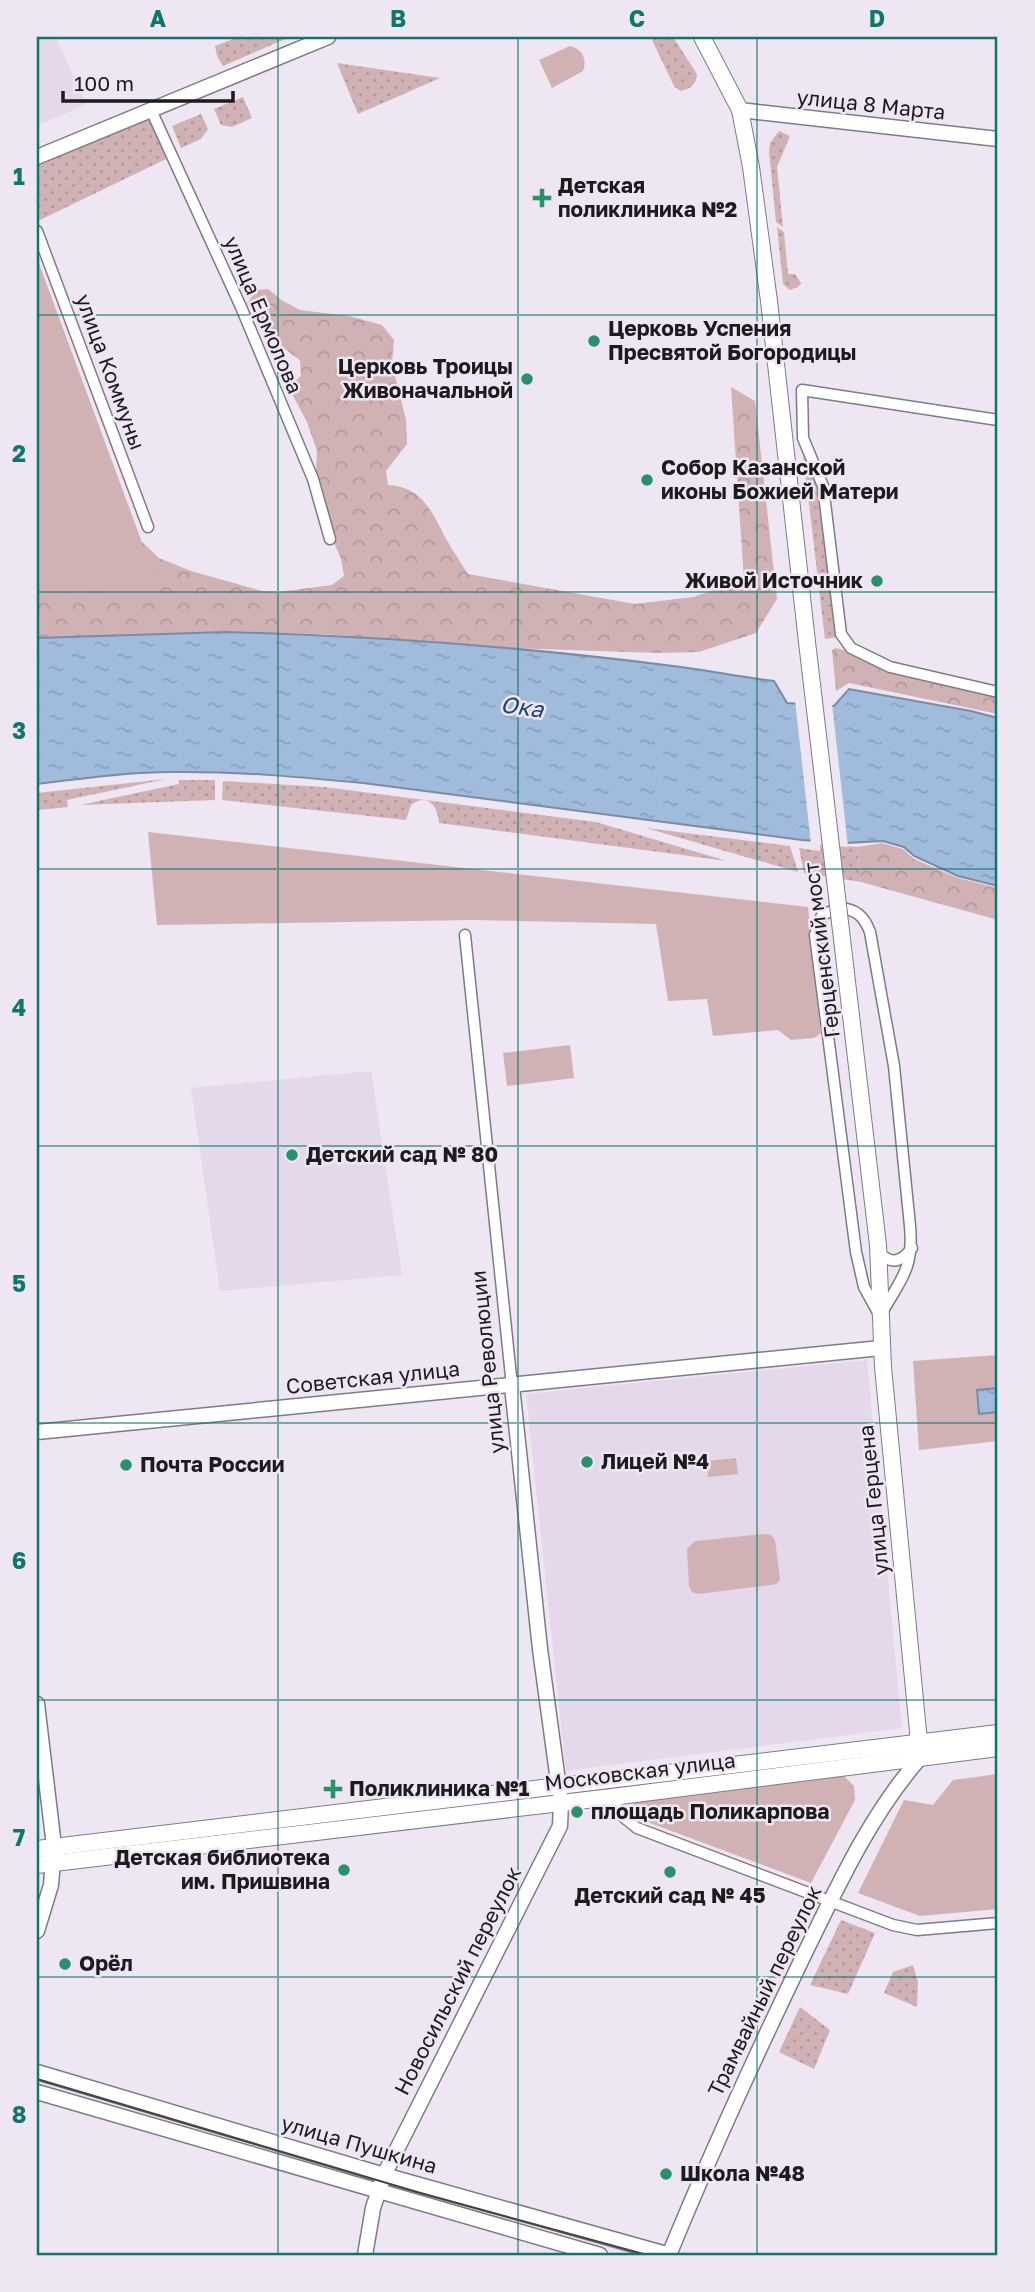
<svg xmlns="http://www.w3.org/2000/svg" width="1035" height="2292" viewBox="0 0 1035 2292" font-family="'Golos Text',sans-serif">
<style>
.built{fill:#e4d8ea}
.grass{fill:url(#grass-dots)}
.forest{fill:url(#forest-crowns)}
.park{fill:#d1b2b4}
.water{fill:url(#water-ripples);stroke:#7a8ba4;stroke-width:2}
.pier{fill:#eee6f2}
.lines{fill:none;stroke-linecap:round;stroke-linejoin:round}
.street-casing{stroke:#817a84;stroke-width:13}
.secondary-casing{stroke:#817a84;stroke-width:17}
.primary-casing{stroke:#817a84;stroke-width:18}
.street{stroke:#fff;stroke-width:10}
.secondary{stroke:#fff;stroke-width:14}
.primary{stroke:#fff;stroke-width:16}
.tram{stroke:#454147;stroke-width:2}
.primary-bridge-casing{stroke:#817a84;stroke-width:18;stroke-linecap:butt}
.primary-bridge{stroke:#fff;stroke-width:16}
.grid{fill:none;stroke:#0f766e;stroke-width:2;stroke-opacity:0.55}
.poi-dot{fill:#2a8f6b;stroke:#eee6f2;stroke-width:2.5}
.labels{text-anchor:middle;stroke-width:5;stroke-linejoin:round;paint-order:stroke}
.street-label{font-size:21px;fill:#1e1b1f;stroke:#eee6f2}
.poi-label{font-size:21px;font-weight:bold;fill:#1e1b1f;stroke:#eee6f2;text-anchor:start}
.water-label{font-size:23px;font-style:italic;fill:#214571;stroke:#eee6f2}
.neatline{fill:none;stroke:#0f766e;stroke-width:2.5}
.grid-label{font-size:23px;text-anchor:middle;font-weight:bold;fill:#0f766e}
</style>
<defs>
<pattern id="grass-dots" width="8" height="8" patternUnits="userSpaceOnUse" patternTransform="scale(1.75)"><rect width="8" height="8" fill="#d1b2b4"/><path d="M2 2h.1M6 6h.1" fill="none" stroke="#b3989a" stroke-width="1.8" stroke-linecap="round"/></pattern>
<pattern id="forest-crowns" width="20" height="18" patternUnits="userSpaceOnUse" patternTransform="scale(1.75)"><rect width="20" height="18" fill="#d1b2b4"/><path d="M2 6a3 3 0 1 1 6 0M12 15a3 3 0 1 1 6 0" fill="none" stroke="#b3989a"/></pattern>
<pattern id="water-ripples" width="26" height="14" patternUnits="userSpaceOnUse" patternTransform="scale(1.75)"><rect width="26" height="14" fill="#a1bbdd"/><path d="M2 4q2-2 4 0t4 0M15 11q2-2 4 0t4 0" fill="none" stroke="#8aa0bd"/></pattern>
</defs>
<rect width="100%" height="100%" fill="#eee6f2"/>
<!-- built -->
<g class="built">
<polygon points="37,37 56,37 86,104 37,126"/>
<polygon points="371,1071 402,1275 220,1291 191,1088"/>
<polygon points="867,1360 902,1728 566,1771 526,1394"/>
</g>
<!-- grass -->
<g class="grass">
<polygon points="238,37 290,37 223,66 217,56 215,46"/>
<path d="M658,37H673L697,74C696,85 690,89 680,91L674,86L652,40Z"/>
<polygon points="337,63 440,78 358,114"/>
<polygon points="243,97 252,118 232,127 221,125 214,109"/>
<polygon points="201,114 208,129 201,139 181,148 172,126"/>
<polygon points="149,116 168,158 40,220 37,213 37,166"/>
<polygon points="779,131 790,136 777,167 783,227 776,222 769,151 770,143"/>
<polygon points="777,227 784,232 788,274 795,274 801,283 798,287 790,290 783,284"/>
<polygon points="802,445 817,484 837,637 825,639"/>
<polygon points="166,779 67,800 68,807 37,810 37,793"/>
<polygon points="179,780 215,780 215,800 80,805 179,784"/>
<path d="M223,781L324,787L596,822L727,861L439,823C438,807 428,792 411,805L406,820L222,800Z"/>
<polygon points="646,828 790,846 798,872"/>
<polygon points="820,844 857,847 861,882 804,873 799,848 820,851"/>
<polygon points="841,1920 875,1933 848,1994 810,1985"/>
<polygon points="913,1965 918,1982 917,2007 884,1993 893,1972"/>
<polygon points="800,2007 830,2030 814,2069 779,2052"/>
</g>
<!-- forest -->
<g class="forest">
<path d="M268,289L283,301L300,310L349,316L382,325L394,340L392,363L406,420L407,444L386,471L388,485C422,487 431,510 445,537C452,549 460,562 468,574L635,604L693,597L744,580L731,387L755,401L777,599L756,633L699,652L658,653L481,647L322,634L226,632L37,638V567L141,541L159,558L191,571L262,591L278,592L332,585L344,576L341,559L325,521L316,471L317,451L307,422L292,394V384L301,376L300,360C276,344 262,326 247,303L257,290Z"/>
<polygon points="836,648 998,695 998,714 849,683 836,691 832,650"/>
<polygon points="882,843 903,849 914,859 958,878 998,888 998,920 861,882 857,847"/>
</g>
<!-- park -->
<g class="park">
<path d="M570,46C583,49 587,60 583,71L552,88L539,60Z"/>
<polygon points="37,258 164,602 112,591 37,593"/>
<polygon points="148,832 808,907 821,1033 814,1038 791,1040 778,1030 713,1036 707,999 668,1001 656,924 473,920 157,925"/>
<polygon points="570,1045 574,1078 507,1086 503,1053"/>
<polygon points="998,1355 998,1441 919,1450 913,1361"/>
<polygon points="736,1458 738,1474 708,1477 706,1461"/>
<polygon points="765,1534 771,1535 775,1540 780,1579 777,1584 698,1594 692,1592 689,1586 687,1549 695,1541"/>
<polygon points="998,1774 998,1909 920,1916 858,1893 904,1800 933,1805 953,1780"/>
<polygon points="844,1776 854,1786 855,1800 811,1883 634,1817 633,1802"/>
</g>
<!-- water -->
<g class="water">
<path d="M226,632C375,636 525,647 673,666C707,670 740,677 774,681L787,703L834,706L849,689L971,711L998,718V886L958,876L914,856L904,847L883,841L846,843L802,840L363,783C299,777 234,771 170,772C126,772 81,779 37,784V638Z"/>
<polygon points="998,1388 998,1412 979,1414 977,1390"/>
</g>
<!-- pier -->
<polygon class="pier" points="795,700 832,703 848,847 811,844"/>
<g class="lines">
<defs>
<g id="street">
<polyline points="151,110 241,307 313,479 330,539"/>
<polyline points="37,231 148,527"/>
<polyline points="998,420 802,390 803,438 823,486 841,634 851,648 890,667 998,692"/>
<path d="M839,908C856,909 864,916 870,932L894,1066L910,1226C914,1270 900,1280 880,1316L864,1287L856,1252L815,935L822,915Z"/>
<polyline points="465,935 512,1386"/>
<path d="M879,1253C892,1265 901,1262 912,1248"/>
<polyline points="612,1797 621,1815 637,1828 893,1925 917,1930 998,1923"/>
</g>
<g id="secondary">
<polyline points="740,110 998,139"/>
<polyline points="37,157 328,37"/>
<polyline points="37,1432 881,1348"/>
<polyline points="37,1704 54,1846 51,1885 37,1931"/>
<polyline points="37,2072 384,2175 670,2255"/>
<polyline points="37,2092 600,2255"/>
<polyline points="365,2255 373,2208 384,2175 560,1826 561,1803 540,1649 512,1386"/>
<path d="M669,2255C710,2155 755,2057 802,1959C836,1890 869,1816 920,1758"/>
</g>
<g id="primary">
<polyline points="702,37 740,110 751,167 769,301 807,642"/>
<polyline points="878,1245 883,1367 920,1752"/>
<polyline points="37,1849 998,1733"/>
<polyline points="37,1865 612,1797 998,1748"/>
</g>
</defs>
<!-- street casing -->
<use href="#street" class="street-casing"/>
<!-- secondary casing -->
<use href="#secondary" class="secondary-casing"/>
<!-- primary casing -->
<use href="#primary" class="primary-casing"/>
<!-- street -->
<use href="#street" class="street"/>
<!-- secondary -->
<use href="#secondary" class="secondary"/>
<!-- primary -->
<use href="#primary" class="primary"/>
<!-- tram -->
<polyline class="tram" points="37,2079 417,2192 647,2255"/>
<defs>
<polyline id="primary-bridge" points="807,642 878,1245"/>
</defs>
<!-- primary-bridge casing -->
<use href="#primary-bridge" class="primary-bridge-casing"/>
<!-- primary-bridge -->
<use href="#primary-bridge" class="primary-bridge"/>
</g>
<!-- grid -->
<path class="grid" d="M278,37V2255M518,37V2255M757,37V2255M37,315H998M37,592H998M37,869H998M37,1146H998M37,1423H998M37,1700H998M37,1977H998"/>
<!-- markers -->
<g class="poi-dot">
<path d="M538.5 187.5h7v7h7v7h-7v7h-7v-7h-7v-7h7z"/>
<circle cx="594" cy="341" r="7"/>
<circle cx="527" cy="379" r="7"/>
<circle cx="647" cy="480" r="7"/>
<circle cx="877" cy="581" r="7"/>
<circle cx="292" cy="1155" r="7"/>
<circle cx="587" cy="1462" r="7"/>
<circle cx="126" cy="1465" r="7"/>
<path d="M329.5 1778.5h7v7h7v7h-7v7h-7v-7h-7v-7h7z"/>
<circle cx="577" cy="1812" r="7"/>
<circle cx="344" cy="1870" r="7"/>
<circle cx="670" cy="1872" r="7"/>
<circle cx="65" cy="1964" r="7"/>
<circle cx="666" cy="2174" r="7"/>
</g>
<g class="labels">
<!-- street labels -->
<g class="street-label">
<text transform="translate(871 105) rotate(6)" y="7">улица 8 Марта</text>
<text transform="translate(263 315) rotate(67)" y="7">улица Ермолова</text>
<text transform="translate(110 372) rotate(70)" y="7">улица Коммуны</text>
<text transform="translate(822 950) rotate(-97)" y="7">Герценский мост</text>
<text transform="translate(488 1362) rotate(-96)" y="7">улица Революции</text>
<text transform="translate(373 1378) rotate(-6)" y="7">Советская улица</text>
<text transform="translate(874 1500) rotate(-96)" y="7">улица Герцена</text>
<text transform="translate(640 1772) rotate(-7)" y="7">Московская улица</text>
<text transform="translate(458 1981) rotate(-63)" y="7">Новосильский переулок</text>
<text transform="translate(765 1991) rotate(-64)" y="7">Трамвайный переулок</text>
<text transform="translate(359 2145) rotate(16)" y="7">улица Пушкина</text>
</g>
<!-- poi labels -->
<g class="poi-label">
<text x="558" y="193">Детская<tspan x="558" dy="24">поликлиника №2</tspan></text>
<text x="608" y="336">Церковь Успения<tspan x="608" dy="24">Пресвятой Богородицы</tspan></text>
<text x="513" y="374" text-anchor="end">Церковь Троицы<tspan x="513" dy="24">Живоначальной</tspan></text>
<text x="661" y="475">Собор Казанской<tspan x="661" dy="24">иконы Божией Матери</tspan></text>
<text x="863" y="588" text-anchor="end">Живой Источник</text>
<text x="306" y="1162">Детский сад № 80</text>
<text x="601" y="1469">Лицей №4</text>
<text x="140" y="1472">Почта России</text>
<text x="349" y="1796">Поликлиника №1</text>
<text x="591" y="1819">площадь Поликарпова</text>
<text x="330" y="1865" text-anchor="end">Детская библиотека<tspan x="330" dy="24">им. Пришвина</tspan></text>
<text x="670" y="1903" text-anchor="middle">Детский сад № 45</text>
<text x="79" y="1971">Орёл</text>
<text x="680" y="2181">Школа №48</text>
</g>
<!-- water labels -->
<g class="water-label">
<text transform="translate(522 707) rotate(8)" y="8">Ока</text>
</g>
</g>
<!-- border -->
<rect width="1035" height="2292" fill="none" stroke="#eee6f2" stroke-width="77"/>
<!-- scale -->
<path d="M63 91v10h170v-10" fill="none" stroke="#1e1b1f" stroke-width="3.5"/>
<text x="74" y="91" font-size="21" fill="#1e1b1f" stroke="#eee6f2" stroke-width="5" paint-order="stroke">100 m</text>
<rect x="38" y="38" width="958" height="2216" class="neatline"/>
<g class="grid-label">
<text x="158" y="27">A</text>
<text x="398" y="27">B</text>
<text x="637" y="27">C</text>
<text x="877" y="27">D</text>
<text x="19" y="185">1</text>
<text x="19" y="462">2</text>
<text x="19" y="739">3</text>
<text x="19" y="1016">4</text>
<text x="19" y="1292">5</text>
<text x="19" y="1569">6</text>
<text x="19" y="1846">7</text>
<text x="19" y="2123">8</text>
</g>
</svg>
